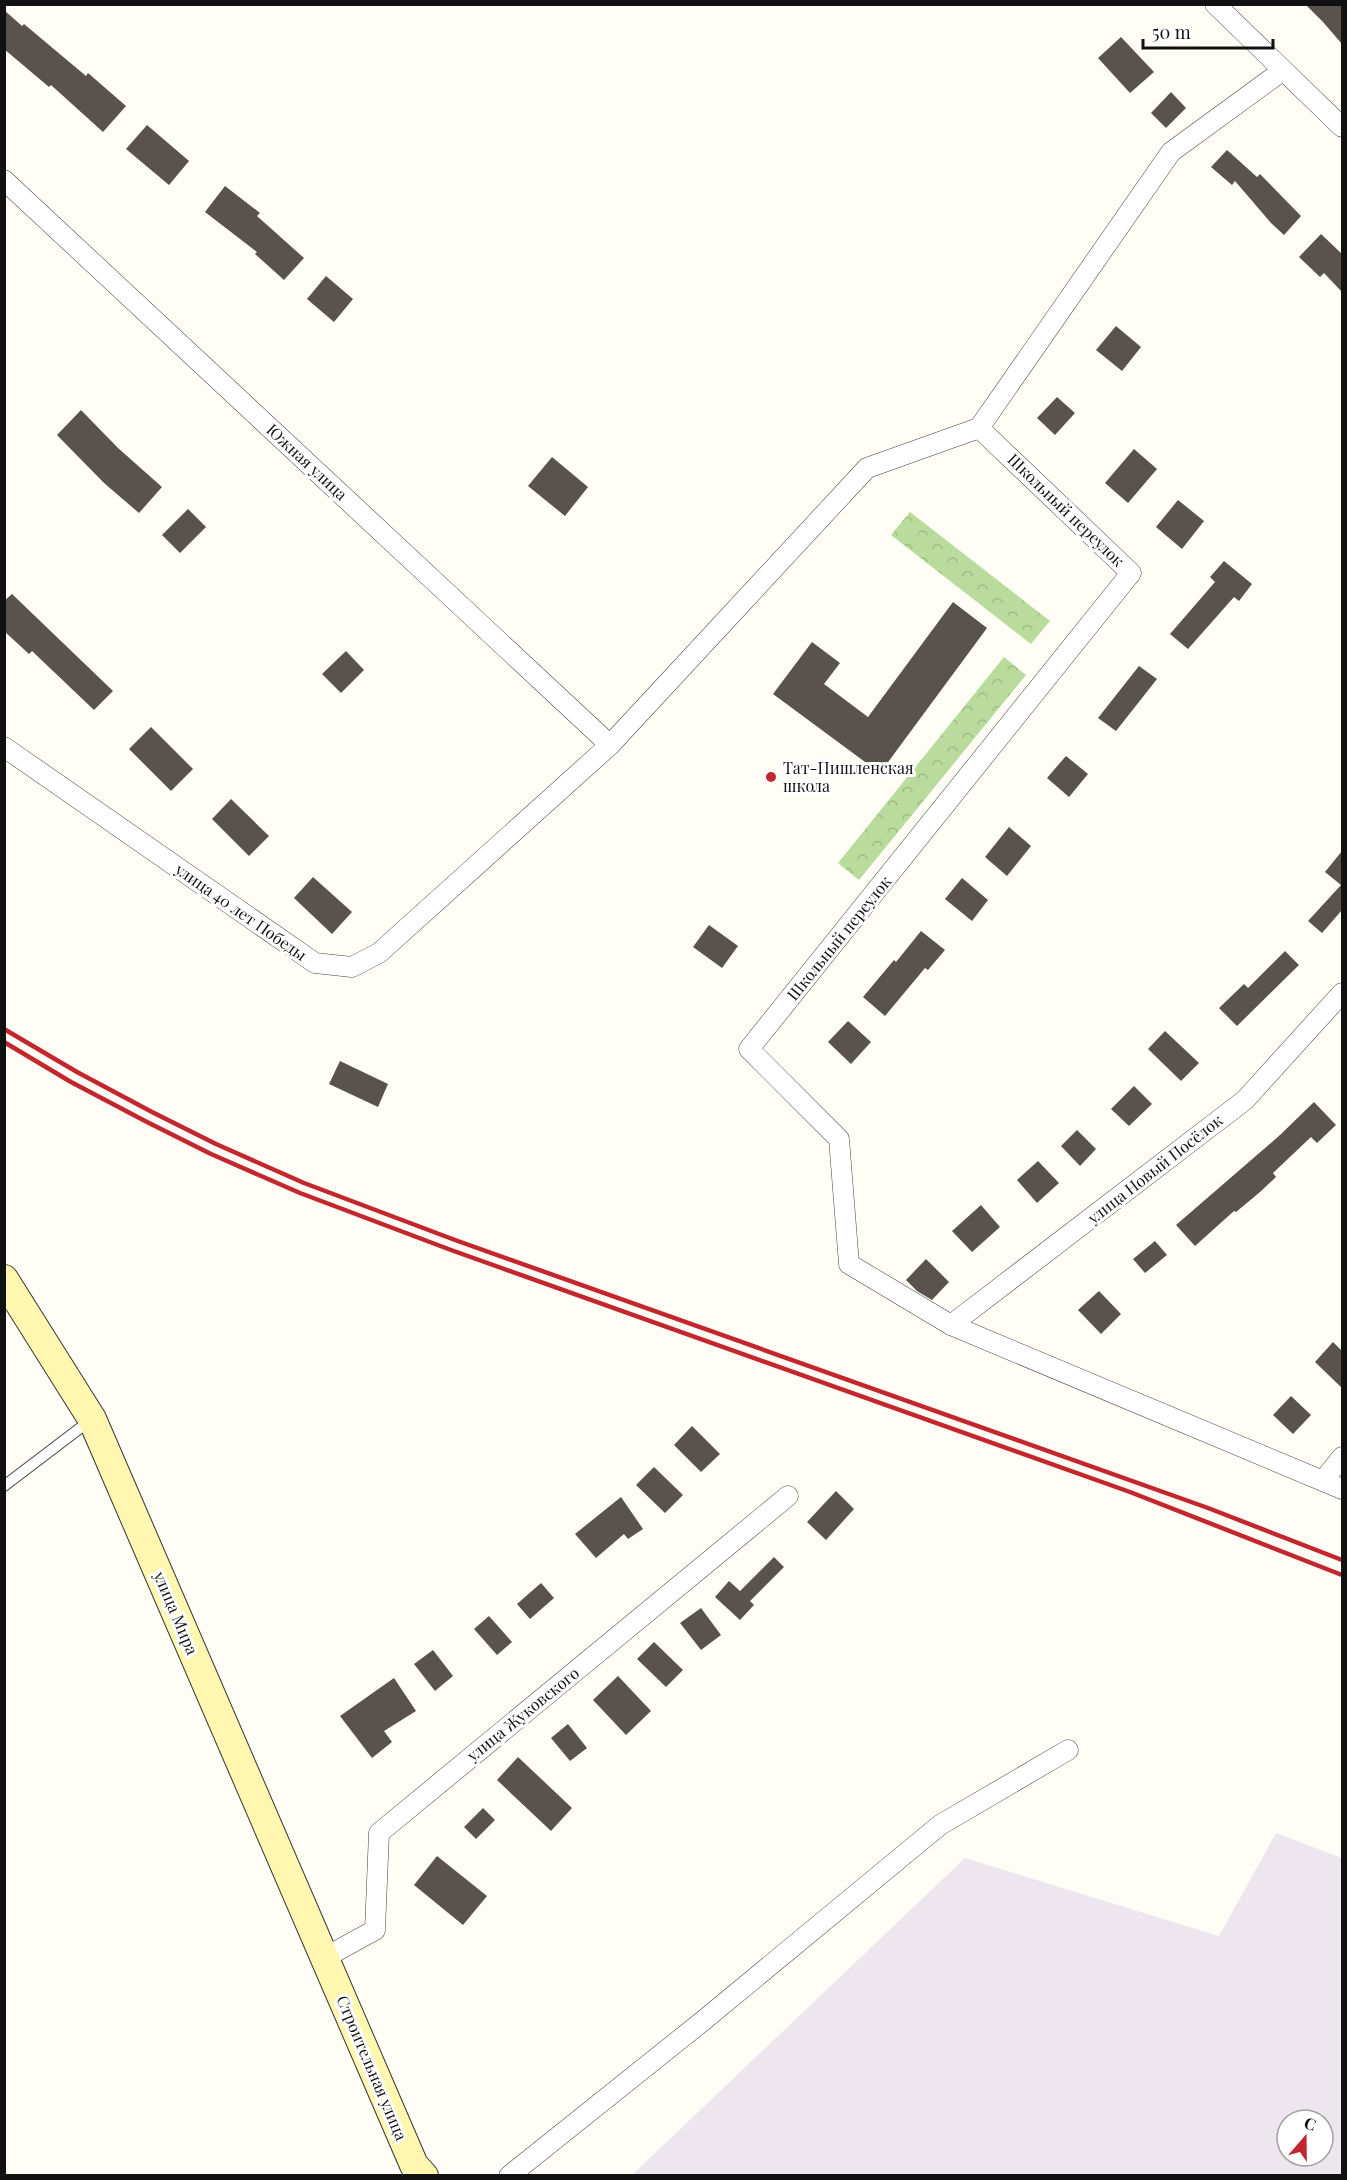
<svg xmlns="http://www.w3.org/2000/svg" width="1347" height="2180" viewBox="0 0 1347 2180" font-family="'Playfair Display',serif">
<style>
.industrial{fill:#eee6ef;fill-rule:evenodd}
.forest{fill:url(#forest-crowns)}
.building{fill:#5a524d}
.lines{fill:none;stroke-linecap:round;stroke-linejoin:round}
.lane-casing{stroke:#444;stroke-width:12}
.street-casing{stroke:#444;stroke-width:21}
.secondary-casing{stroke:#333;stroke-width:30}
.lane{stroke:#fff;stroke-width:10}
.street{stroke:#fff;stroke-width:20}
.secondary{stroke:#fff6b0;stroke-width:28}
.rail{stroke:#c4262e;stroke-width:4.5}
.poi-dot{fill:#c4262e;stroke:#fff;stroke-width:2}
.labels{text-anchor:middle;stroke-width:6;stroke-linejoin:round;paint-order:stroke}
.street-label{font-size:16px;fill:#111;stroke:#fff}
.poi-label{font-size:16px;fill:#111;stroke:#fff;text-anchor:start}
</style>
<defs>
<pattern id="forest-crowns" width="20" height="18" patternUnits="userSpaceOnUse" patternTransform="scale(1.5)"><rect width="20" height="18" fill="#b9dc9c"/><path d="M2 6a3 3 0 1 1 6 0M12 15a3 3 0 1 1 6 0" fill="none" stroke="#9ebc85"/></pattern>
</defs>
<rect width="100%" height="100%" fill="#fffdf5"/>
<!-- industrial -->
<path class="industrial" d="M1276,1833L1342,1858V2175H632L965,1858L1219,1936ZM1287,2120H1323V2156H1287Z"/>
<!-- forest -->
<g class="forest">
<polygon points="910,512 1050,621 1031,644 891,535"/>
<polygon points="1004,657 1026,675 859,880 838,863"/>
</g>
<!-- building -->
<g class="building">
<polygon points="1305,4 1342,4 1342,44 1323,22"/>
<polygon points="4,10 22,26 24,24 86,76 88,73 126,106 103,132 51,85 49,87 4,49"/>
<polygon points="1121,37 1154,72 1130,93 1098,58"/>
<polygon points="1171,92 1186,108 1166,128 1151,113"/>
<polygon points="147,125 189,161 169,185 126,149"/>
<polygon points="1227,150 1257,177 1260,174 1301,216 1284,235 1271,223 1235,181 1232,185 1211,167"/>
<polygon points="225,186 260,213 257,216 304,258 284,280 255,254 257,252 205,212"/>
<polygon points="1321,234 1342,254 1342,292 1324,273 1320,277 1299,257"/>
<polygon points="326,276 353,299 334,322 307,299"/>
<polygon points="1116,326 1141,347 1122,371 1096,350"/>
<polygon points="1057,397 1075,413 1055,435 1037,418"/>
<polygon points="81,410 118,448 162,487 139,513 104,483 57,435"/>
<polygon points="1134,449 1157,469 1128,503 1105,483"/>
<polygon points="552,457 588,487 565,516 528,486"/>
<polygon points="1178,500 1204,521 1182,549 1156,527"/>
<polygon points="188,509 206,527 180,553 162,535"/>
<polygon points="1224,561 1252,584 1239,601 1234,597 1188,649 1170,634 1215,582 1210,577"/>
<polygon points="12,594 113,691 94,710 32,651 29,654 4,631 4,601"/>
<polygon points="953,602 987,628 880,773 773,694 812,642 840,663 824,684 868,717"/>
<polygon points="346,651 364,670 341,693 322,674"/>
<polygon points="1139,666 1157,679 1116,731 1098,718"/>
<polygon points="151,727 193,769 171,791 129,749"/>
<polygon points="1066,756 1088,774 1069,797 1047,778"/>
<polygon points="231,799 269,836 249,856 212,819"/>
<polygon points="1009,827 1031,846 1007,876 985,857"/>
<polygon points="1342,851 1342,910 1322,933 1308,921 1341,885 1325,872"/>
<polygon points="313,877 352,912 332,934 294,898"/>
<polygon points="962,878 988,900 972,921 945,899"/>
<polygon points="709,925 738,946 722,968 693,947"/>
<polygon points="921,931 945,950 928,970 925,968 885,1016 863,997 894,960 896,962"/>
<polygon points="1285,951 1299,965 1237,1026 1219,1008 1244,984 1248,988"/>
<polygon points="848,1021 871,1042 851,1064 828,1042"/>
<polygon points="1165,1031 1199,1063 1181,1081 1148,1049"/>
<polygon points="340,1061 388,1084 378,1107 329,1084"/>
<polygon points="1134,1086 1152,1104 1129,1126 1111,1109"/>
<polygon points="1314,1102 1336,1125 1317,1143 1311,1137 1273,1173 1276,1177 1260,1192 1236,1212 1234,1211 1195,1246 1176,1225 1280,1135"/>
<polygon points="1077,1130 1096,1149 1080,1166 1061,1146"/>
<polygon points="1038,1161 1059,1183 1037,1203 1017,1180"/>
<polygon points="981,1205 1000,1227 972,1252 952,1231"/>
<polygon points="1155,1241 1167,1255 1145,1273 1133,1259"/>
<polygon points="926,1259 949,1282 932,1300 917,1291 906,1280"/>
<polygon points="1099,1291 1121,1314 1101,1334 1078,1310"/>
<polygon points="1333,1342 1342,1351 1342,1388 1315,1362"/>
<polygon points="1291,1396 1311,1415 1293,1434 1273,1415"/>
<polygon points="692,1426 720,1454 701,1472 674,1445"/>
<polygon points="654,1467 683,1495 665,1513 636,1485"/>
<polygon points="836,1491 854,1509 826,1540 807,1522"/>
<polygon points="621,1497 643,1529 628,1539 624,1534 596,1558 575,1534"/>
<polygon points="774,1557 784,1567 750,1601 754,1605 740,1620 715,1597 729,1581 740,1591"/>
<polygon points="541,1583 554,1598 530,1619 517,1604"/>
<polygon points="701,1608 721,1635 701,1650 680,1623"/>
<polygon points="489,1616 512,1642 497,1655 474,1629"/>
<polygon points="654,1642 683,1670 666,1687 637,1659"/>
<polygon points="433,1650 453,1676 435,1691 414,1664"/>
<polygon points="618,1676 651,1711 626,1735 593,1700"/>
<polygon points="394,1678 416,1711 384,1731 392,1742 372,1758 340,1716"/>
<polygon points="568,1724 587,1748 570,1761 551,1738"/>
<polygon points="518,1757 572,1808 551,1831 497,1780"/>
<polygon points="483,1808 495,1820 476,1839 464,1827"/>
<polygon points="437,1856 487,1896 463,1925 414,1885"/>
</g>
<g class="lines">
<defs>
<polyline id="lane" points="4,1486 92,1419"/>
<g id="street">
<polyline points="1215,4 1342,127"/>
<polyline points="1282,71 1171,152 979,428 1131,573 749,1049 839,1139 849,1264 951,1325 1342,1489"/>
<polyline points="4,180 610,745"/>
<polyline points="4,747 315,963 352,967 379,953 610,745 867,468 979,428"/>
<polyline points="951,1325 1245,1100 1342,993"/>
<polyline points="1323,1481 1342,1457"/>
<polyline points="324,1958 375,1930 379,1833 788,1496"/>
<polyline points="509,2176 704,2020 940,1825 1068,1750"/>
</g>
<polyline id="secondary" points="4,1279 92,1419 414,2165 424,2176"/>
</defs>
<!-- lane casing -->
<use href="#lane" class="lane-casing"/>
<!-- street casing -->
<use href="#street" class="street-casing"/>
<!-- secondary casing -->
<use href="#secondary" class="secondary-casing"/>
<!-- lane -->
<use href="#lane" class="lane"/>
<!-- street -->
<use href="#street" class="street"/>
<!-- secondary -->
<use href="#secondary" class="secondary"/>
<!-- rail -->
<g class="rail">
<polyline points="4,1029 77,1072 152,1112 216,1144 304,1183 455,1240 1208,1508 1342,1560"/>
<polyline points="4,1042 71,1082 147,1122 211,1154 300,1193 451,1250 1130,1492 1342,1575"/>
</g>
</g>
<!-- markers -->
<circle class="poi-dot" cx="771" cy="777" r="6"/>
<g class="labels">
<!-- street labels -->
<g class="street-label">
<text transform="translate(307 462) rotate(43)" y="6">Южная улица</text>
<text transform="translate(1066 510) rotate(44)" y="6">Школьный переулок</text>
<text transform="translate(241 912) rotate(35)" y="6">улица 40 лет Победы</text>
<text transform="translate(839 938) rotate(-51)" y="6">Школьный переулок</text>
<text transform="translate(1155 1169) rotate(-38)" y="6">улица Новый Посёлок</text>
<text transform="translate(176 1613) rotate(67)" y="6">улица Мира</text>
<text transform="translate(523 1714) rotate(-39)" y="6">улица Жуковского</text>
<text transform="translate(372 2068) rotate(67)" y="6">Строительная улица</text>
</g>
<!-- poi labels -->
<g class="poi-label">
<text x="783" y="774">Тат-Пишленская<tspan x="783" dy="18">школа</tspan></text>
</g>
</g>
<!-- border -->
<rect width="1347" height="2180" fill="none" stroke="#111111" stroke-width="12"/>
<!-- north arrow -->
<g transform="translate(1305 2138) rotate(20)"><circle r="28" fill="#ffffff" stroke="#a0a0a0" stroke-width="1.5"/>
<path d="M0-4.5L10 22L0 15L-10 22Z" fill="#c4262e"/>
<text y="-9" font-size="16" font-weight="bold" text-anchor="middle" fill="#111111">С</text>
</g>
<!-- scale -->
<path d="M1143 39v9h130v-9" fill="none" stroke="#111111" stroke-width="3"/>
<text x="1152" y="39" font-size="18" fill="#111111" stroke="#ffffff" stroke-width="4.5" paint-order="stroke">50 m</text>
</svg>
